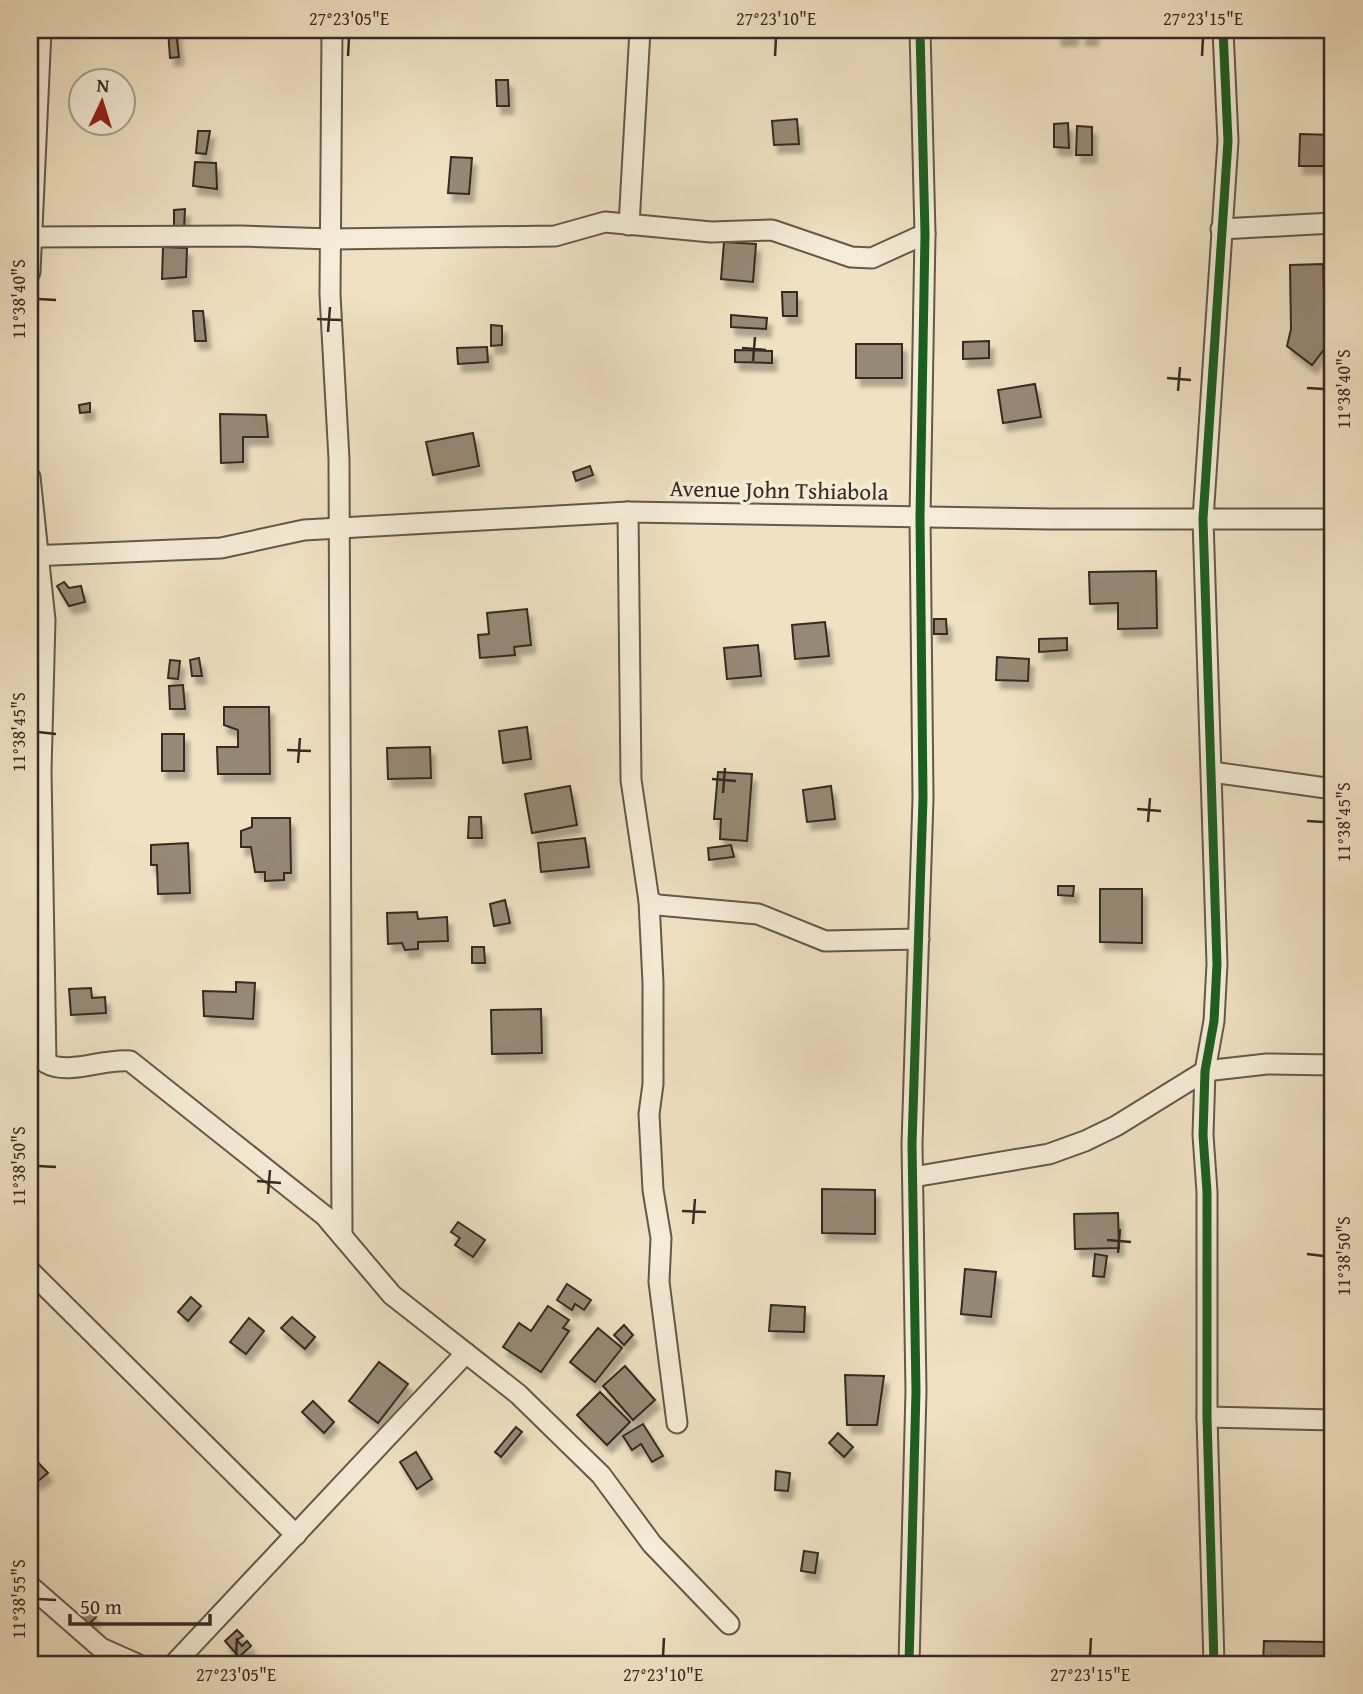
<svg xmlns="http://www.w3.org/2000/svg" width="1363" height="1694" viewBox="0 0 1363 1694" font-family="'Gentium Book Plus',serif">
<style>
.building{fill:#968976;stroke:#362a24;stroke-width:2;filter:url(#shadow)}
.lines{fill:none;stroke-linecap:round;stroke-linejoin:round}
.minor-casing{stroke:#64584c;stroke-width:23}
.minor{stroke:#f5ecd7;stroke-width:19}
.cycleway-casing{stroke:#f5ecd7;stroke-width:13}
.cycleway{stroke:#1b5e20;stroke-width:9}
.ticks{fill:none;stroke:#362a24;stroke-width:2.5}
.labels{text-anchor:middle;stroke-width:7;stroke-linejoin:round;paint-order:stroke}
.street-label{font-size:23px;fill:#362a24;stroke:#f5ecd7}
.neatline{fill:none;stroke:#362a24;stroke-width:2.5}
.ticks-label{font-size:18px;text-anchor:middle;fill:#362a24}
</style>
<defs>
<filter id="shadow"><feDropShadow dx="4.5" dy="8" stdDeviation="2" flood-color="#0004"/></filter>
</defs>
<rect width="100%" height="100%" fill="#efe1c2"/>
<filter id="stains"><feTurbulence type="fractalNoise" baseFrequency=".00286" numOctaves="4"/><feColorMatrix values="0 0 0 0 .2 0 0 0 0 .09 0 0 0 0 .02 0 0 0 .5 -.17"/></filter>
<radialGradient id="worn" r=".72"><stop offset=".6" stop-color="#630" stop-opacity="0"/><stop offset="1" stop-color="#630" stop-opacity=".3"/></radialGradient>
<!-- building -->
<g class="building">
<polygon points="168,30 176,30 179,57 170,58"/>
<polygon points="1057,30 1073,30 1074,37 1057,38"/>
<polygon points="1082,30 1094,30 1093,38 1081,37"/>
<polygon points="496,80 508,80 509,106 497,106"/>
<polygon points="797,119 799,144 774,145 772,121"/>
<polygon points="1068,123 1069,148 1054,147 1054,124"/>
<polygon points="1077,126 1092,127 1092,155 1076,155"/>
<polygon points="198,131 210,131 206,154 196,153"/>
<polygon points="1300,134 1333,135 1333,166 1299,166"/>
<polygon points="451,157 472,158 469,194 448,193"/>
<polygon points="195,162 216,163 217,189 193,186"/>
<polygon points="185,209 184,230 174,229 174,210"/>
<polygon points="724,242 756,244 753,282 721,279"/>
<polygon points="163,247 187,248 186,277 162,279"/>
<polygon points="1323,264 1325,320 1333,327 1333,338 1312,365 1287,346 1291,329 1290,265"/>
<polygon points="782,292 797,292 797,316 783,316"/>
<polygon points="193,311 203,311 206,341 195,341"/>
<polygon points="731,315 767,318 766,329 731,327"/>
<polygon points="491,325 502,326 502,345 491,346"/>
<polygon points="989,341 989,358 963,359 963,342"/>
<rect x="856" y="344" width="46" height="34"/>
<polygon points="487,347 488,362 458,364 457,348"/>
<polygon points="735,350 772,351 772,363 735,362"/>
<polygon points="1035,384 1041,417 1003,423 998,390"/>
<polygon points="90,403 90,412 80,413 79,405"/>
<polygon points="220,414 266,415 268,437 243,437 243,462 221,463"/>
<polygon points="473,433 479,466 433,475 426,442"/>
<polygon points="590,466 593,475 576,481 573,472"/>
<polygon points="1156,571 1157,628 1118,629 1118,603 1090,604 1089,572"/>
<polygon points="64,582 69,588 81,586 85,602 69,606 57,586"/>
<polygon points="527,609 531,645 514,647 515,655 480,658 478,635 489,634 487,613"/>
<polygon points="934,619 946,619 947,634 934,634"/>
<polygon points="825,622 829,656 795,659 792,625"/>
<polygon points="1067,638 1067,650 1039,652 1039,639"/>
<polygon points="758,645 761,676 727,679 724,648"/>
<polygon points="997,657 1029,659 1028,681 996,680"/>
<polygon points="199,658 202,676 192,676 190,660"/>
<polygon points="170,660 180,661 178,679 168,678"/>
<polygon points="183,685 185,709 170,709 169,686"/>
<polygon points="224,707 269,707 270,774 218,774 217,747 238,747 238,730 224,725"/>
<polygon points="527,727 531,759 503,763 499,731"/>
<rect x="162" y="734" width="22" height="37"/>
<polygon points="430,747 431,778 388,779 387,748"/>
<polygon points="718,772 752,774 747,841 720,839 721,819 714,819"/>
<polygon points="570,786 577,825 532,833 525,794"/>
<polygon points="831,786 835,819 807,822 803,790"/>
<polygon points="469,817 481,817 482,838 468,838"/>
<polygon points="252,818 290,818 291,873 284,873 284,880 265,881 265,872 255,872 251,847 241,847 241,831 252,827"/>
<polygon points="585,838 589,867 541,872 538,843"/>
<polygon points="188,843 190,893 158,894 157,865 151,865 151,845"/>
<polygon points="731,845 734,857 709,860 708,848"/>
<polygon points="1058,886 1074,886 1073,896 1058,895"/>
<polygon points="1100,889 1142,889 1142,943 1100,942"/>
<polygon points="505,900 510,923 494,926 490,904"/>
<polygon points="417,912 418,919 447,917 448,941 418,942 418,949 405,950 402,943 388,944 387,913"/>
<polygon points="472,947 484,947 485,963 472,963"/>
<polygon points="236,982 255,983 253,1019 204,1016 203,991 236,992"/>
<polygon points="91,988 92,998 105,997 106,1013 71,1015 69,989"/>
<polygon points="541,1009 542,1053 492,1054 491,1010"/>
<polygon points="822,1189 875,1190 875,1234 822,1233"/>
<polygon points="1118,1213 1119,1248 1075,1249 1074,1214"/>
<polygon points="458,1222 485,1240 473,1257 455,1245 460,1238 451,1232"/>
<polygon points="1095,1254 1107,1256 1104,1277 1093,1276"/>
<polygon points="965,1269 996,1272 991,1317 961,1314"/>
<polygon points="567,1284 591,1300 584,1310 575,1304 572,1310 557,1300"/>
<polygon points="191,1297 201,1306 188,1321 178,1312"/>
<polygon points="771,1305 805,1307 804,1332 769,1331"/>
<polygon points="548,1306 569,1320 563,1328 569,1331 541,1372 503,1347 519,1323 531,1331"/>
<polygon points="292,1317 315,1337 305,1349 281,1328"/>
<polygon points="249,1318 264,1331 246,1354 230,1342"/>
<polygon points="624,1325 633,1335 624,1345 614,1335"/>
<polygon points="598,1328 622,1348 595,1382 570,1362"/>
<polygon points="379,1362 408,1384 378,1423 349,1401"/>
<polygon points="625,1366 655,1400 633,1420 603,1386"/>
<polygon points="845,1375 884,1376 877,1425 847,1425"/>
<polygon points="600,1392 630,1422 607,1445 577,1415"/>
<polygon points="313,1401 334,1422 324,1433 302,1412"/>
<polygon points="643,1424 663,1456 652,1462 641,1444 632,1450 623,1436"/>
<polygon points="516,1427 522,1432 501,1457 495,1452"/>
<polygon points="838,1433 853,1447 844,1457 829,1443"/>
<polygon points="416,1452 432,1479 417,1489 400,1462"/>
<polygon points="30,1454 48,1473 37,1482 30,1475"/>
<polygon points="776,1471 790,1473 788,1491 775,1490"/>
<polygon points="804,1551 818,1553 815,1573 801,1571"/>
<polygon points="89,1610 96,1617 87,1626 80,1618"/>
<polygon points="237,1630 243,1636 237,1640 242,1646 247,1641 251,1646 239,1657 225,1641"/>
<polygon points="1264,1641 1328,1642 1328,1664 1263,1664"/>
</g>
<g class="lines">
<defs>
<g id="minor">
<polyline points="332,30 330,295 339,459 342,1236"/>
<polyline points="629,225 640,30"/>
<polyline points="1221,229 1333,223"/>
<polyline points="30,237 241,236 332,239 555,236 605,222 711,232 772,230 851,257 872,258 925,234"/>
<polyline points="30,272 41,30"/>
<path d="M30,477L45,620L41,771L46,1063C69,1076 104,1058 130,1061L325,1216L392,1295L518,1394L601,1475L652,1544L729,1624"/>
<polyline points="628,512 631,780 649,901 658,905 758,914 825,941 919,939"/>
<polyline points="30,556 221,548 304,530 628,512 1052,519 1333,519"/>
<polyline points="1212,772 1333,789"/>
<polyline points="649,901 653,983 653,1084 649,1114 653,1190 661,1238 659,1282 677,1423"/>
<polyline points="913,1177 1049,1154 1085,1141 1116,1126 1205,1071 1267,1064 1333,1065"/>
<polyline points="30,1271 296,1535"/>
<polyline points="1207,1417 1333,1420"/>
<polyline points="30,1586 101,1648 137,1664"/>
<polyline points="174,1664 466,1353"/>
<polyline points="909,1664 916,1391 912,1144 923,798 920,517 925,234 920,30"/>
<polyline points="1214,1664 1207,1417 1207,1192 1203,1135 1205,1071 1214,1021 1217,964 1203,519 1228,141 1223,30"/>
</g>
</defs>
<!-- minor casing -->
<use href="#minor" class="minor-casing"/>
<!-- minor -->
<use href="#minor" class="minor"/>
<defs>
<g id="cycleway">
<polyline points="909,1664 916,1391 912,1144 923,798 920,517 925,234 920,30"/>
<polyline points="1214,1664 1207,1417 1207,1192 1203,1135 1205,1071 1214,1021 1217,964 1203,519 1228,141 1223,30"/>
</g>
</defs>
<!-- cycleway casing -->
<use href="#cycleway" class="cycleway-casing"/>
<!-- cycleway -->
<use href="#cycleway" class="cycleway"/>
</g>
<!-- ticks -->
<path class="ticks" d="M348,56L349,38M775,56L776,38M1202,56L1203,38M38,299L56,300M317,319L341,320M328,332L330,307M742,348L766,350M753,361L755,337M1167,378L1191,380M1307,388L1324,389M1178,391L1180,367M38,732L56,734M287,750L311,751M298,763L300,738M712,779L736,781M723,793L725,768M1137,809L1161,811M1307,821L1324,822M1148,822L1150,798M38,1166L56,1167M257,1181L281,1183M268,1194L270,1170M682,1211L706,1212M693,1224L695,1199M1107,1240L1131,1242M1118,1253L1120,1229M1307,1254L1324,1256M38,1599L56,1600M236,1656L237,1638M663,1656L664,1638M1090,1656L1091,1638"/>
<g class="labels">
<!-- street labels -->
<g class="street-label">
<text transform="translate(779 490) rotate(1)" y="8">Avenue John Tshiabola</text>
</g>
</g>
<!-- margin -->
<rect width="1363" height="1694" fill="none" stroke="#efe1c2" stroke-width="77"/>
<!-- north arrow -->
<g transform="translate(102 102) rotate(4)"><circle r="33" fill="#f5ecd7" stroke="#a99e8f" stroke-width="2"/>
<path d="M0-5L12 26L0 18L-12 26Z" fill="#8f2418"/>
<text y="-10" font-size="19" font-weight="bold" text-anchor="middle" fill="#362a24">N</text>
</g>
<!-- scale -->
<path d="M70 1614v10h140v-10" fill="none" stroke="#362a24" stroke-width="3.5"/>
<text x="80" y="1614" font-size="21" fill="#362a24" stroke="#f5ecd7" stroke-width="5" paint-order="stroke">50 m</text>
<rect x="38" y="38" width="1286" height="1618" class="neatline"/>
<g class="ticks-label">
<text x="349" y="25">27°23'05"E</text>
<text x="776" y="25">27°23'10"E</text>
<text x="1203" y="25">27°23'15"E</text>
<text transform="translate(19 299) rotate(-90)" y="6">11°38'40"S</text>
<text transform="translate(1344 389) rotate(-90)" y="6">11°38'40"S</text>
<text transform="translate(19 732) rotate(-90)" y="6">11°38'45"S</text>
<text transform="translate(1344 822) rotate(-90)" y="6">11°38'45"S</text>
<text transform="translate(19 1166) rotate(-90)" y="6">11°38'50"S</text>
<text transform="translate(1344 1256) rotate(-90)" y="6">11°38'50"S</text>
<text transform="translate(19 1599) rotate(-90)" y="6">11°38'55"S</text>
<text x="236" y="1681">27°23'05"E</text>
<text x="663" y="1681">27°23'10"E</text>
<text x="1090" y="1681">27°23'15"E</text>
</g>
<rect width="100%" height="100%" filter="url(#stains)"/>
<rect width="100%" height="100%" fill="url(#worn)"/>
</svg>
